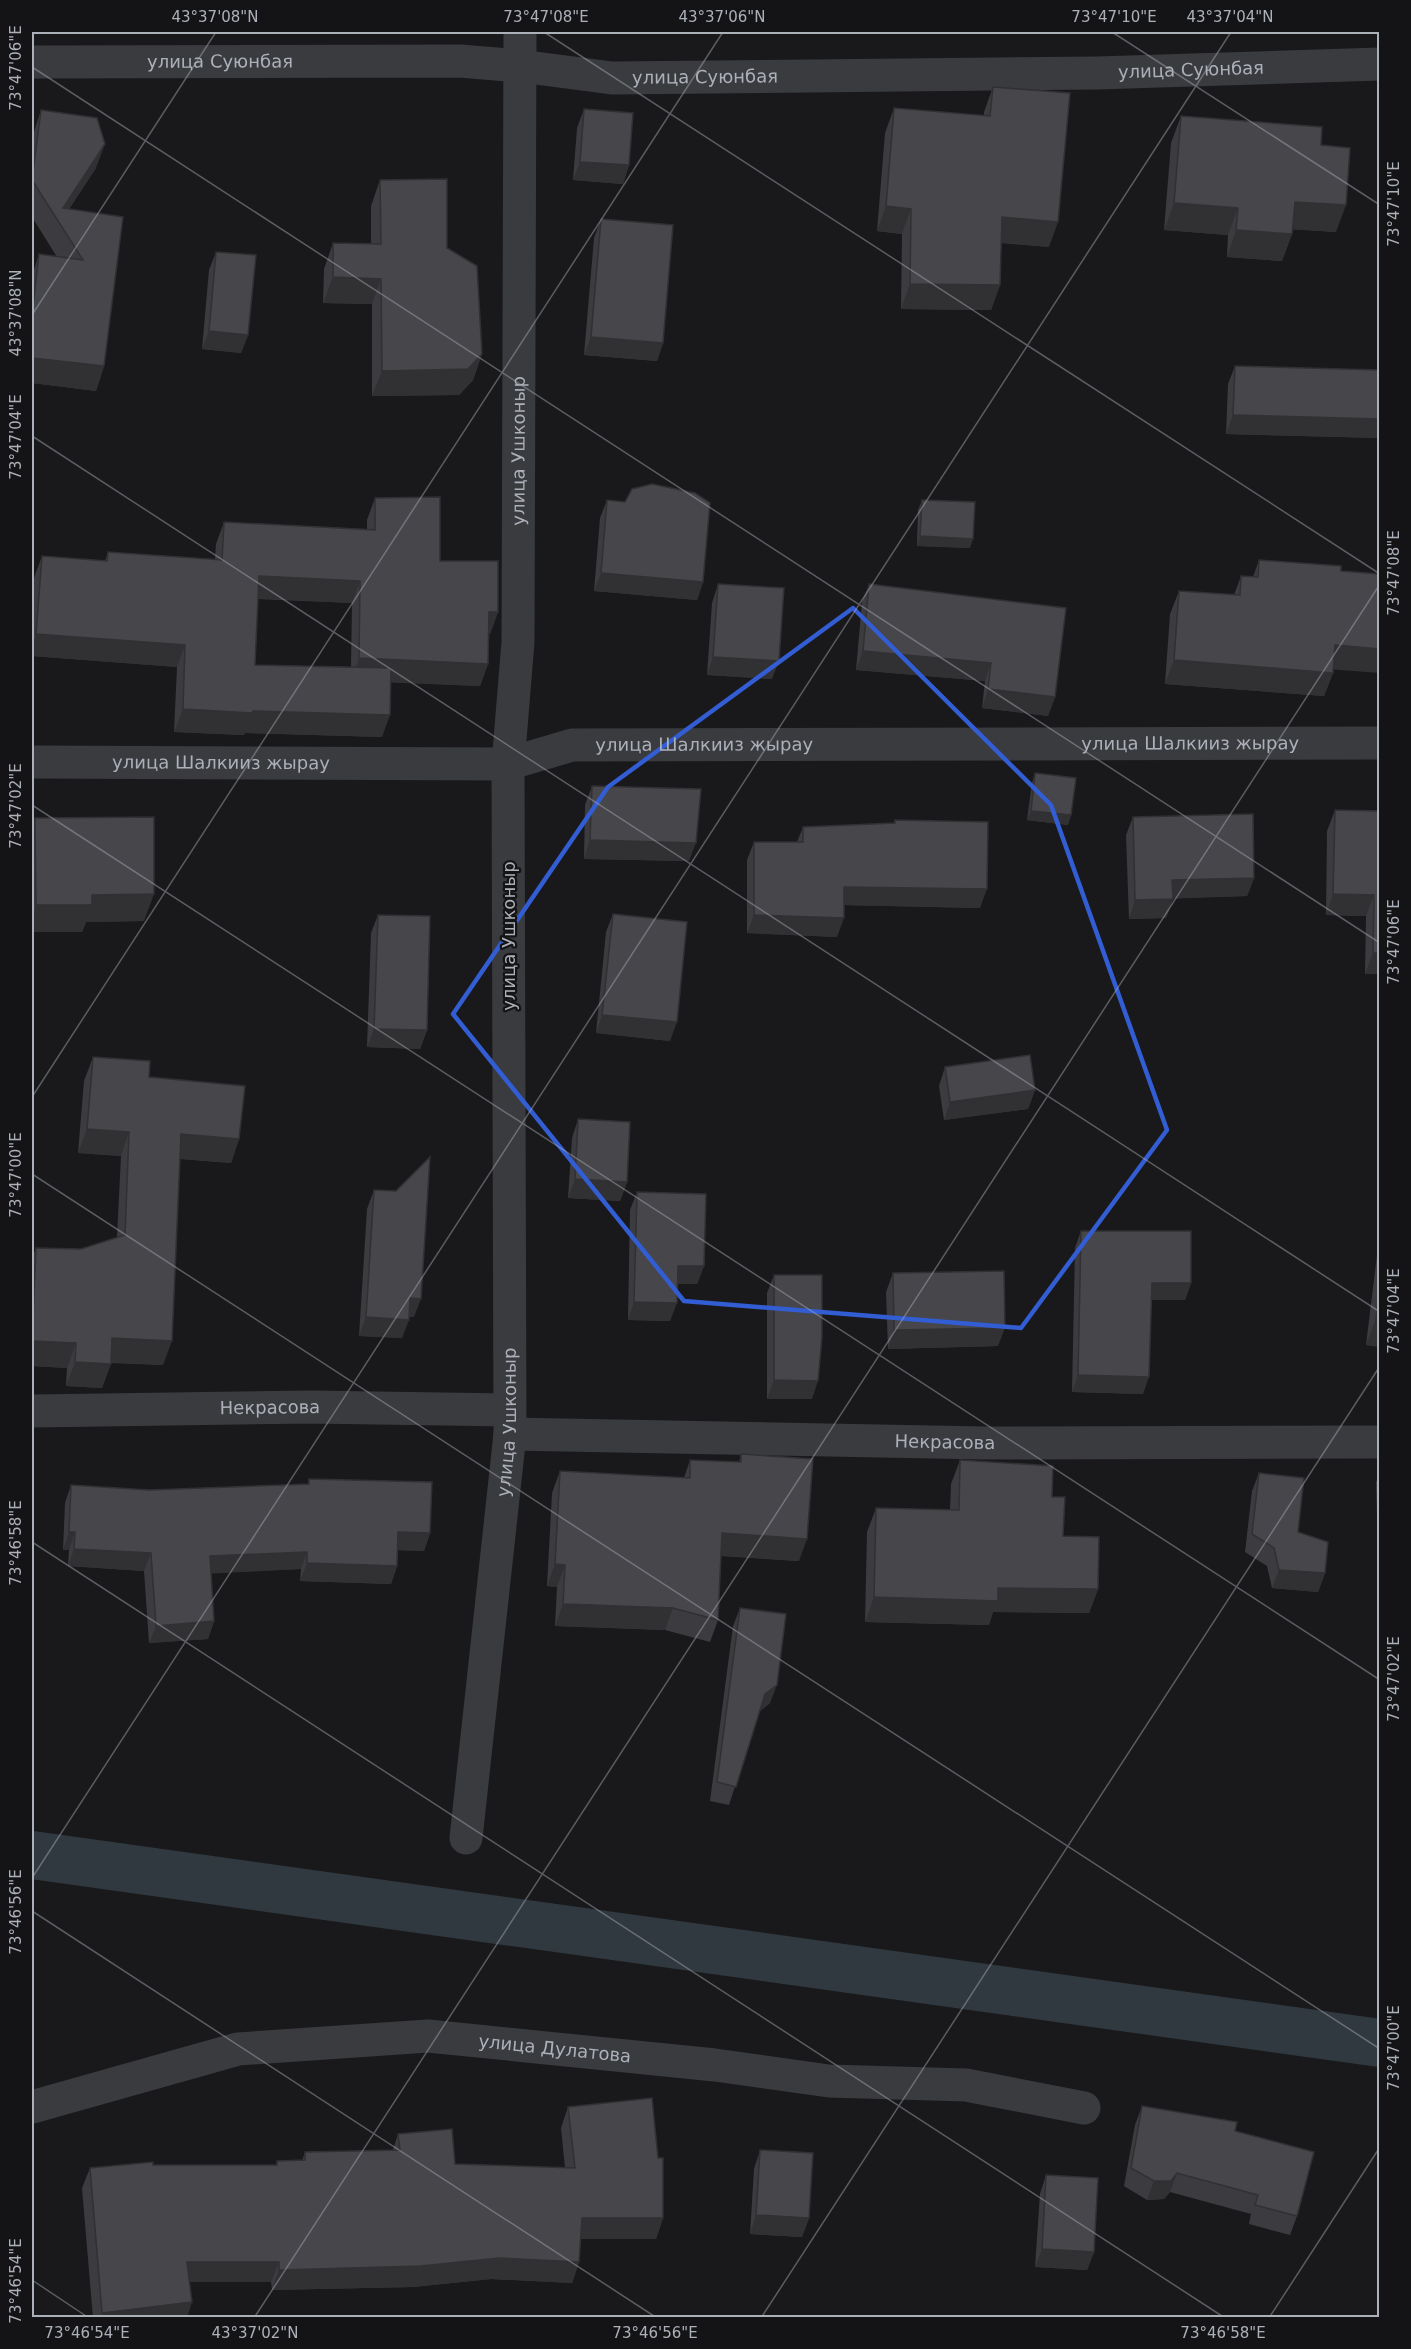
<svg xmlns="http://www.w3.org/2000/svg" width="1411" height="2349" viewBox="0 0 1411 2349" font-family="'DejaVu Sans',sans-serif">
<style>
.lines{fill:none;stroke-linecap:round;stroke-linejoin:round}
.canal{stroke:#313940;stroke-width:48}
.street{stroke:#3a3b3f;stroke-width:33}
.wall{fill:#3c3c40;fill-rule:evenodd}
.shaded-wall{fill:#313134}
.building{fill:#46464b;stroke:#313134;stroke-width:1.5}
.marked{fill:none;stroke:#325dd3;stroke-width:4.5;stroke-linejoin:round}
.ticks{fill:none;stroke:#acb0b9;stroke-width:1.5;stroke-opacity:0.45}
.labels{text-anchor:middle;stroke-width:4.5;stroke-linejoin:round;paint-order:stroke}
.street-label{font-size:18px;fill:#acb0b9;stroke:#141416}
.neatline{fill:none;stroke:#acb0b9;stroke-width:2}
.ticks-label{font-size:15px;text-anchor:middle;fill:#acb0b9}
</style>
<rect width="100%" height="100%" fill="#19191b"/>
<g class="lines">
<!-- canal -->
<polyline class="canal" points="32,1855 1380,2043"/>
<!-- street -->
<g class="street">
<path id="s1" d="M32,62L460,61L520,66L612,78L1097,73L1380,64"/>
<path id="s2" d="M32,762L508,764L572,745L1380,743"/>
<path id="s3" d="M32,1411L311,1407L509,1410"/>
<path id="s4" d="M510,1434L985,1443L1380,1442"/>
<path id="s5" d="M466,1838L510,1434L508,764L518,642L520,32"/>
<path id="s6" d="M32,2107L238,2049L428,2036L715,2065L829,2081L966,2085L1084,2108"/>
</g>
</g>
<!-- wall -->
<g class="wall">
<polygon points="993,87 1049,247 1001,243 1000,285 991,310 901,309 902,234 877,231 885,133 894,108 984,116 984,112"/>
<polygon points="584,109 629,165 623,184 573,180 577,128"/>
<polygon points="41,110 96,168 69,209 123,217 104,366 96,391 32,383 32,276 39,254 57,257 32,217 32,142 33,135"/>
<polygon points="1181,116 1321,145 1336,232 1293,229 1292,234 1282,261 1227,257 1228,235 1164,230 1171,143"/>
<polygon points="380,180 447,248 482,354 473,380 459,395 372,396 372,304 323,303 324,269 333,243 371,244 371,206"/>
<polygon points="601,219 663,343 657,361 584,355 594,238"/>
<polygon points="216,252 248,335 241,353 202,349 209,270"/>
<polygon points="1235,366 1380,370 1380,438 1226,434 1228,384"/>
<path d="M375,498L440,561L498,612L490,634H489L488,664L480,686L391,682L382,737L245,733L244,735L174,732L177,667L32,656V612L34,578L42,556L105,561L108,552L215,559L216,544L224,522L367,529V520ZM258,599L352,603L351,667L255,665Z"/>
<polygon points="607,500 703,582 697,600 594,591 600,518"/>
<polygon points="922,500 970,548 917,546 918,510"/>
<polygon points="1259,560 1333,669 1333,673 1324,696 1165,684 1170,614 1179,591 1234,595 1241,576 1253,577"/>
<polygon points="718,584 772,679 707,675 712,603"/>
<polygon points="869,584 1055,697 1048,716 982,708 985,681 856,670 862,602"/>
<polygon points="1035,773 1071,815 1068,825 1027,820 1032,783"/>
<polygon points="592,786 689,861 584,859 585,805"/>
<polygon points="1335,810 1380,811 1380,974 1365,974 1366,916 1326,915 1327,831"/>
<polygon points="1133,817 1254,878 1247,896 1173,898 1166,918 1129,919 1126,835"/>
<polygon points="35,818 144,921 86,922 82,932 32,932 32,828"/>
<polygon points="895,820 980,908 844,905 837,937 747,933 747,860 754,842 797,842 803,827 894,823"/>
<polygon points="613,914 670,1041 596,1033 606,932"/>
<polygon points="378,915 427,1030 420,1049 367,1047 371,933"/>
<polygon points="93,1057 149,1077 239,1139 231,1163 180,1159 163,1365 111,1363 102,1388 66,1386 67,1368 32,1366 32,1259 36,1248 81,1249 117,1237 121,1156 78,1153 84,1081"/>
<polygon points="945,1067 1035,1090 1028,1109 944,1120 939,1086"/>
<polygon points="578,1119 627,1182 620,1201 568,1198 572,1138"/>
<polygon points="374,1190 396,1191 414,1317 409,1317 402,1338 359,1336 367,1209"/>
<polygon points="637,1192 704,1266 697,1284 677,1284 670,1321 628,1320 630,1210"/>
<polygon points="1081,1231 1191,1283 1185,1300 1151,1300 1143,1394 1072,1392 1075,1248"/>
<polygon points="1380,1249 1380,1347 1366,1345 1377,1255"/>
<polygon points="893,1273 998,1346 888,1349 886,1292"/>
<polygon points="774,1275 812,1399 767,1399 767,1293"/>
<polygon points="741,1454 799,1561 721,1556 718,1620 710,1642 665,1630 555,1626 557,1587 547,1586 552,1493 560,1471 684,1478 690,1460 739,1462"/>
<polygon points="960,1460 1063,1536 1098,1589 1089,1613 993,1612 989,1625 865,1622 867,1532 876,1508 950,1510 951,1484"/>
<polygon points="1259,1473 1325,1573 1318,1592 1272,1588 1267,1566 1245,1552 1252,1491"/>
<polygon points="1380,1474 1380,1551 1378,1551 1376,1482"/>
<polygon points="309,1479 430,1533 424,1551 398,1550 397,1566 391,1584 300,1581 301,1569 211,1573 214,1621 208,1639 149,1643 144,1571 68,1566 69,1550 63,1550 65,1503 71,1485 149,1490 308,1484"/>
<polygon points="740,1608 770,1703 759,1712 729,1805 710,1801 733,1626"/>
<polygon points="1142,2106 1235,2131 1297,2216 1290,2235 1249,2224 1251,2214 1170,2192 1164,2199 1147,2200 1124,2186 1135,2125"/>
<polygon points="568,2107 663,2218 656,2239 580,2239 579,2262 572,2283 491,2279 413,2287 272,2290 271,2282 190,2282 187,2318 93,2318 82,2188 90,2168 153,2165 276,2165 277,2161 302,2161 305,2152 393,2150 398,2134 455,2164 565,2168 561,2128"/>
<polygon points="760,2150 809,2218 802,2237 750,2234 754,2169"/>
<polygon points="1046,2175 1094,2252 1087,2270 1035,2267 1040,2194"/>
</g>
<!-- shaded-wall -->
<g class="shaded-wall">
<polygon points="105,144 96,168 60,223 63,208"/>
<polygon points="580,162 629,165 623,184 573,180"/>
<polygon points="1295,202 1346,205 1336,232 1285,229"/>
<polygon points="1174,203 1238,208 1228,235 1164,230"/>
<polygon points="886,206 911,209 902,234 877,231"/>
<polygon points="1002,217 1058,222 1049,247 993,242"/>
<polygon points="1236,230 1292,234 1282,261 1227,257"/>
<polygon points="333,277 381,279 372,304 323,303"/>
<polygon points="910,284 1000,285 991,310 901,309"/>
<polygon points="209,331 248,335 241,353 202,349"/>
<polygon points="591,337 663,343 657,361 584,355"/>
<polygon points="482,354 473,380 459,395 372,396 382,371"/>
<polygon points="32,358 104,366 96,391 32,383"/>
<polygon points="1233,415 1380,419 1380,438 1226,434"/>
<polygon points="920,536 973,539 970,548 917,546"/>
<polygon points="601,573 703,582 697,600 594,591"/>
<polygon points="259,576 360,581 352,603 251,598"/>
<polygon points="489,612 498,612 490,634 481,634"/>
<polygon points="36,634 185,645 177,667 32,656 32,647"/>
<polygon points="1335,645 1380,649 1380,673 1327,669"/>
<polygon points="863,651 991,663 985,681 856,670"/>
<polygon points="713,657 779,661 772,679 707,675"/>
<polygon points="359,658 488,664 480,686 351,681"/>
<polygon points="1174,660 1333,673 1324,696 1165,684"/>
<polygon points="988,689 1055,697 1048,716 982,708"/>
<polygon points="183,709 253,711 390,715 382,737 245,733 244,735 174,732"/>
<polygon points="1031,811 1071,815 1068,825 1027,820"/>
<polygon points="590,840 696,843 689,861 584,859"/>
<polygon points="1254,878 1247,896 1165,899 1172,880"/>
<polygon points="844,887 987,889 980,908 837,905"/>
<polygon points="154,894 144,921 86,922 82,932 32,932 32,918 36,905 92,895"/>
<polygon points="1333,894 1374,895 1366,916 1326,915"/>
<polygon points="1173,899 1166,918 1129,919 1135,900"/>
<polygon points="754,915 844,918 837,937 747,933"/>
<polygon points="1373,953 1380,953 1380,974 1365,974"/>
<polygon points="602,1015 677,1022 670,1041 596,1033"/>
<polygon points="374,1029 427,1030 420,1049 367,1047"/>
<polygon points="1035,1090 1028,1109 944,1120 950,1102"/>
<polygon points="87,1129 129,1132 121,1156 78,1153"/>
<polygon points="181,1134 239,1139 231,1163 172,1158"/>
<polygon points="575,1179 627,1182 620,1201 568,1198"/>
<polygon points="678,1266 704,1266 697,1284 671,1284"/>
<polygon points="1152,1283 1191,1283 1185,1300 1145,1300"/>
<polygon points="410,1298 421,1299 414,1317 403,1317"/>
<polygon points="634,1302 677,1303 670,1321 628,1320"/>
<polygon points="366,1317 409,1320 402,1338 359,1336"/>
<polygon points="1376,1318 1380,1319 1380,1347 1366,1345"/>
<polygon points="1005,1328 998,1346 888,1349 894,1330"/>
<polygon points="112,1338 172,1341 163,1365 103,1362"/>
<polygon points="32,1341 76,1343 67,1368 32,1366"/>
<polygon points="75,1362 111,1364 102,1388 66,1386"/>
<polygon points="1078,1375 1149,1377 1143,1394 1072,1392"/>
<polygon points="774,1380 818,1381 812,1399 767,1399"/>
<polygon points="69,1532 75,1532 69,1550 63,1550"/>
<polygon points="398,1532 430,1533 424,1551 392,1550"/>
<polygon points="722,1533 807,1539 799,1561 714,1555"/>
<polygon points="74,1549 151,1553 144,1571 68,1566"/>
<polygon points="307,1552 301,1569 204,1574 210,1556"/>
<polygon points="307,1563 397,1566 391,1584 300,1581"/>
<polygon points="555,1564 565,1565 557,1587 547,1586"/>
<polygon points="1279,1570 1325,1573 1318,1592 1272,1588"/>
<polygon points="998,1588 1098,1589 1089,1613 993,1612 989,1625 865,1622 874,1597"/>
<polygon points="563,1604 673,1608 665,1630 555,1626"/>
<polygon points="214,1621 208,1639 149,1643 156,1626"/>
<polygon points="777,1685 770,1703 758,1713 765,1694"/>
<polygon points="1177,2173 1170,2192 1164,2199 1147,2200 1154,2181"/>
<polygon points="756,2215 809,2218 802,2237 750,2234"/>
<polygon points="582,2218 663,2218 656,2239 574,2239"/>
<polygon points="1042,2249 1094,2252 1087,2270 1035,2267"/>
<polygon points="499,2258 579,2262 572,2283 491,2279 413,2287 272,2290 279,2270"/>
<polygon points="187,2262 279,2262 271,2282 180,2282"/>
<polygon points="192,2302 187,2318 100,2318 102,2313"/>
</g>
<!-- building -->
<g class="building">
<polygon points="993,87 1070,93 1058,222 1002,217 1000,285 910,284 911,209 886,206 894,108 990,116"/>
<polygon points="584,109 633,113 629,165 580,162"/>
<polygon points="41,110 97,118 105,144 63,208 123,217 104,366 32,358 32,315 39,254 83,260 32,180"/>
<polygon points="1181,116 1322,127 1321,145 1350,148 1346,205 1295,202 1292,234 1236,230 1238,208 1174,203"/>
<polygon points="447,179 447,248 477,266 482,354 468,369 382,371 381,279 333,277 333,243 381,244 380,180"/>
<polygon points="601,219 673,225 663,343 591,337"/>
<polygon points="216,252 256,255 248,335 209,331"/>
<polygon points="1235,366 1380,370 1380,419 1233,415"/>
<polygon points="652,484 695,493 710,503 703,582 601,573 607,500 625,502 632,489"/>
<polygon points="440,497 440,561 498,561 498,612 489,612 488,664 359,658 360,581 259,576 255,665 391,668 390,715 253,711 252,713 183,709 185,645 36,634 42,556 107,561 108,552 222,560 224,522 375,530 375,498"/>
<polygon points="922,500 975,502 973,539 920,536"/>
<polygon points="1259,560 1341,566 1341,571 1380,574 1380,649 1335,645 1333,673 1174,660 1179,591 1240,595 1241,576 1258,577"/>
<polygon points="718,584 784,588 779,661 713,657"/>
<polygon points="869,584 1066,608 1055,697 988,689 991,663 863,651"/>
<polygon points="1035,773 1076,778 1071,815 1031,811"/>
<polygon points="592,786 701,789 696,843 590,840"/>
<polygon points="1335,810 1380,811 1380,953 1373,953 1374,895 1333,894"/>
<polygon points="1253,814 1254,878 1172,880 1173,899 1135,900 1133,817"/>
<polygon points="154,817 154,894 92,895 92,905 36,905 35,818"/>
<polygon points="895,820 988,822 987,889 844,887 844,918 754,915 754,842 803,842 803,827 895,823"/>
<polygon points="613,914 687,922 677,1022 602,1015"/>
<polygon points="378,915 430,916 427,1030 374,1029"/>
<polygon points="1030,1055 1035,1090 950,1102 945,1067"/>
<polygon points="93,1057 150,1061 149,1077 245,1086 239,1139 181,1134 172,1341 112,1338 111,1364 75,1362 76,1343 32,1341 36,1248 81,1249 125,1235 129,1132 87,1129"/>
<polygon points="578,1119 630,1122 627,1182 575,1179"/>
<polygon points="430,1157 421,1299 410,1298 409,1320 366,1317 374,1190 396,1191"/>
<polygon points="637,1192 706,1194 704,1266 678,1266 677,1303 634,1302"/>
<polygon points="1081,1231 1191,1231 1191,1283 1152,1283 1149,1377 1078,1375"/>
<polygon points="1004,1271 1005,1328 894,1330 893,1273"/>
<polygon points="774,1275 822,1275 822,1337 818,1381 774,1380"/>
<polygon points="1380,1289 1380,1319 1376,1318"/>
<polygon points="741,1454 813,1459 807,1539 722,1533 718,1620 673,1608 563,1604 565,1565 555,1564 560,1471 690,1478 690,1460 741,1462"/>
<polygon points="960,1460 1053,1466 1052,1497 1065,1497 1063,1536 1099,1537 1098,1589 998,1588 998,1601 874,1597 876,1508 959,1510"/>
<polygon points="1259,1473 1304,1478 1298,1532 1328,1542 1325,1573 1279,1570 1274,1548 1252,1534"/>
<polygon points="309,1479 432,1482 430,1533 398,1532 397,1566 307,1563 307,1552 210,1556 214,1621 156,1626 151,1553 74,1549 75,1532 69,1532 71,1485 149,1490 309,1484"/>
<polygon points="740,1608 786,1614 777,1685 765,1694 736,1787 717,1782"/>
<polygon points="652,2098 658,2158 663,2158 663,2218 582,2218 579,2262 499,2258 421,2266 279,2270 279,2262 187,2262 192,2302 102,2313 90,2168 153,2162 153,2165 277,2165 277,2161 305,2160 305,2152 400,2150 398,2134 452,2129 455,2164 575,2168 568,2107"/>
<polygon points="1142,2106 1237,2122 1235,2131 1314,2152 1297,2216 1255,2205 1258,2195 1177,2173 1171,2181 1154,2181 1131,2168"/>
<polygon points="760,2150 813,2153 809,2218 756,2215"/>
<polygon points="1046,2175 1098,2178 1094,2252 1042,2249"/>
</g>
<!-- marked area -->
<path class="marked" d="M853,608L1051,805L1167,1130L1021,1328L684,1301L453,1014L608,787Z"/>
<!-- ticks -->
<path class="ticks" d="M544,32L1380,574M1112,32L1380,205M32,67L1380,943M32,315L216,32M32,436L1380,1312M32,805L1380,1680M32,1097L723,32M32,1174L1380,2049M32,1542L1225,2318M32,1878L1231,32M32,1911L657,2318M32,2280L89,2318M254,2318L1380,584M761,2318L1380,1366M1269,2318L1380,2147"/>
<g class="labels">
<!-- street labels -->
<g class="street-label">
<text dy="6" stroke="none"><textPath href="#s1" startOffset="188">улица Суюнбая</textPath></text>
<text dy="6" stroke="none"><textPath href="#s1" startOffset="1160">улица Суюнбая</textPath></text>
<text dy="6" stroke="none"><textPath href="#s1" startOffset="674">улица Суюнбая</textPath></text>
<text dy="6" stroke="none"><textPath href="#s5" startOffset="1390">улица Ушконыр</textPath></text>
<text dy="6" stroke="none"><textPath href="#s2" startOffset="1161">улица Шалкииз жырау</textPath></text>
<text dy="6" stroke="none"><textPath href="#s2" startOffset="675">улица Шалкииз жырау</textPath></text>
<text dy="6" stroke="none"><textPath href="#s2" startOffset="189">улица Шалкииз жырау</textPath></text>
<text transform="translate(509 936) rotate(-90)" y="6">улица Ушконыр</text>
<text dy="6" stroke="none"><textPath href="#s3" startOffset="238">Некрасова</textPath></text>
<text dy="6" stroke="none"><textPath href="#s5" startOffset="418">улица Ушконыр</textPath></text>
<text dy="6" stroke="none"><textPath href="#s4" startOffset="435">Некрасова</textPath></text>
<text dy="6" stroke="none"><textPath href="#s6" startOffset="532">улица Дулатова</textPath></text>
</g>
</g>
<!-- border -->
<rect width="1411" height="2349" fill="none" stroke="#141416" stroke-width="66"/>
<rect x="33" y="33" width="1345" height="2283" class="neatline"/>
<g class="ticks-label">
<text x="215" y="22">43°37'08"N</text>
<text x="546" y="22">73°47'08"E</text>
<text x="722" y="22">43°37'06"N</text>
<text x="1114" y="22">73°47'10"E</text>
<text x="1230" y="22">43°37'04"N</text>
<text transform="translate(16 68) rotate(-90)" y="5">73°47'06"E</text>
<text transform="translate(1394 204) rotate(-90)" y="5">73°47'10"E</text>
<text transform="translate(16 313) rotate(-90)" y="5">43°37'08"N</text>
<text transform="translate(16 437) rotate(-90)" y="5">73°47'04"E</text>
<text transform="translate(1394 573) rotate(-90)" y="5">73°47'08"E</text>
<text transform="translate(16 806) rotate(-90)" y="5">73°47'02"E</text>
<text transform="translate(1394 942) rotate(-90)" y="5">73°47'06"E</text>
<text transform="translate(16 1175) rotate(-90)" y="5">73°47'00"E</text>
<text transform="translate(1394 1311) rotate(-90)" y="5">73°47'04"E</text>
<text transform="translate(16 1543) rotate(-90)" y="5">73°46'58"E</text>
<text transform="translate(1394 1679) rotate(-90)" y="5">73°47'02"E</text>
<text transform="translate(16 1912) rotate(-90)" y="5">73°46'56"E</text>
<text transform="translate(1394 2048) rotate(-90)" y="5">73°47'00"E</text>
<text transform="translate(16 2281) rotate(-90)" y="5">73°46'54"E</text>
<text x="87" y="2338">73°46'54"E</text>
<text x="255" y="2338">43°37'02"N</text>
<text x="655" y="2338">73°46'56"E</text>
<text x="1223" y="2338">73°46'58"E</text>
</g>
</svg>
